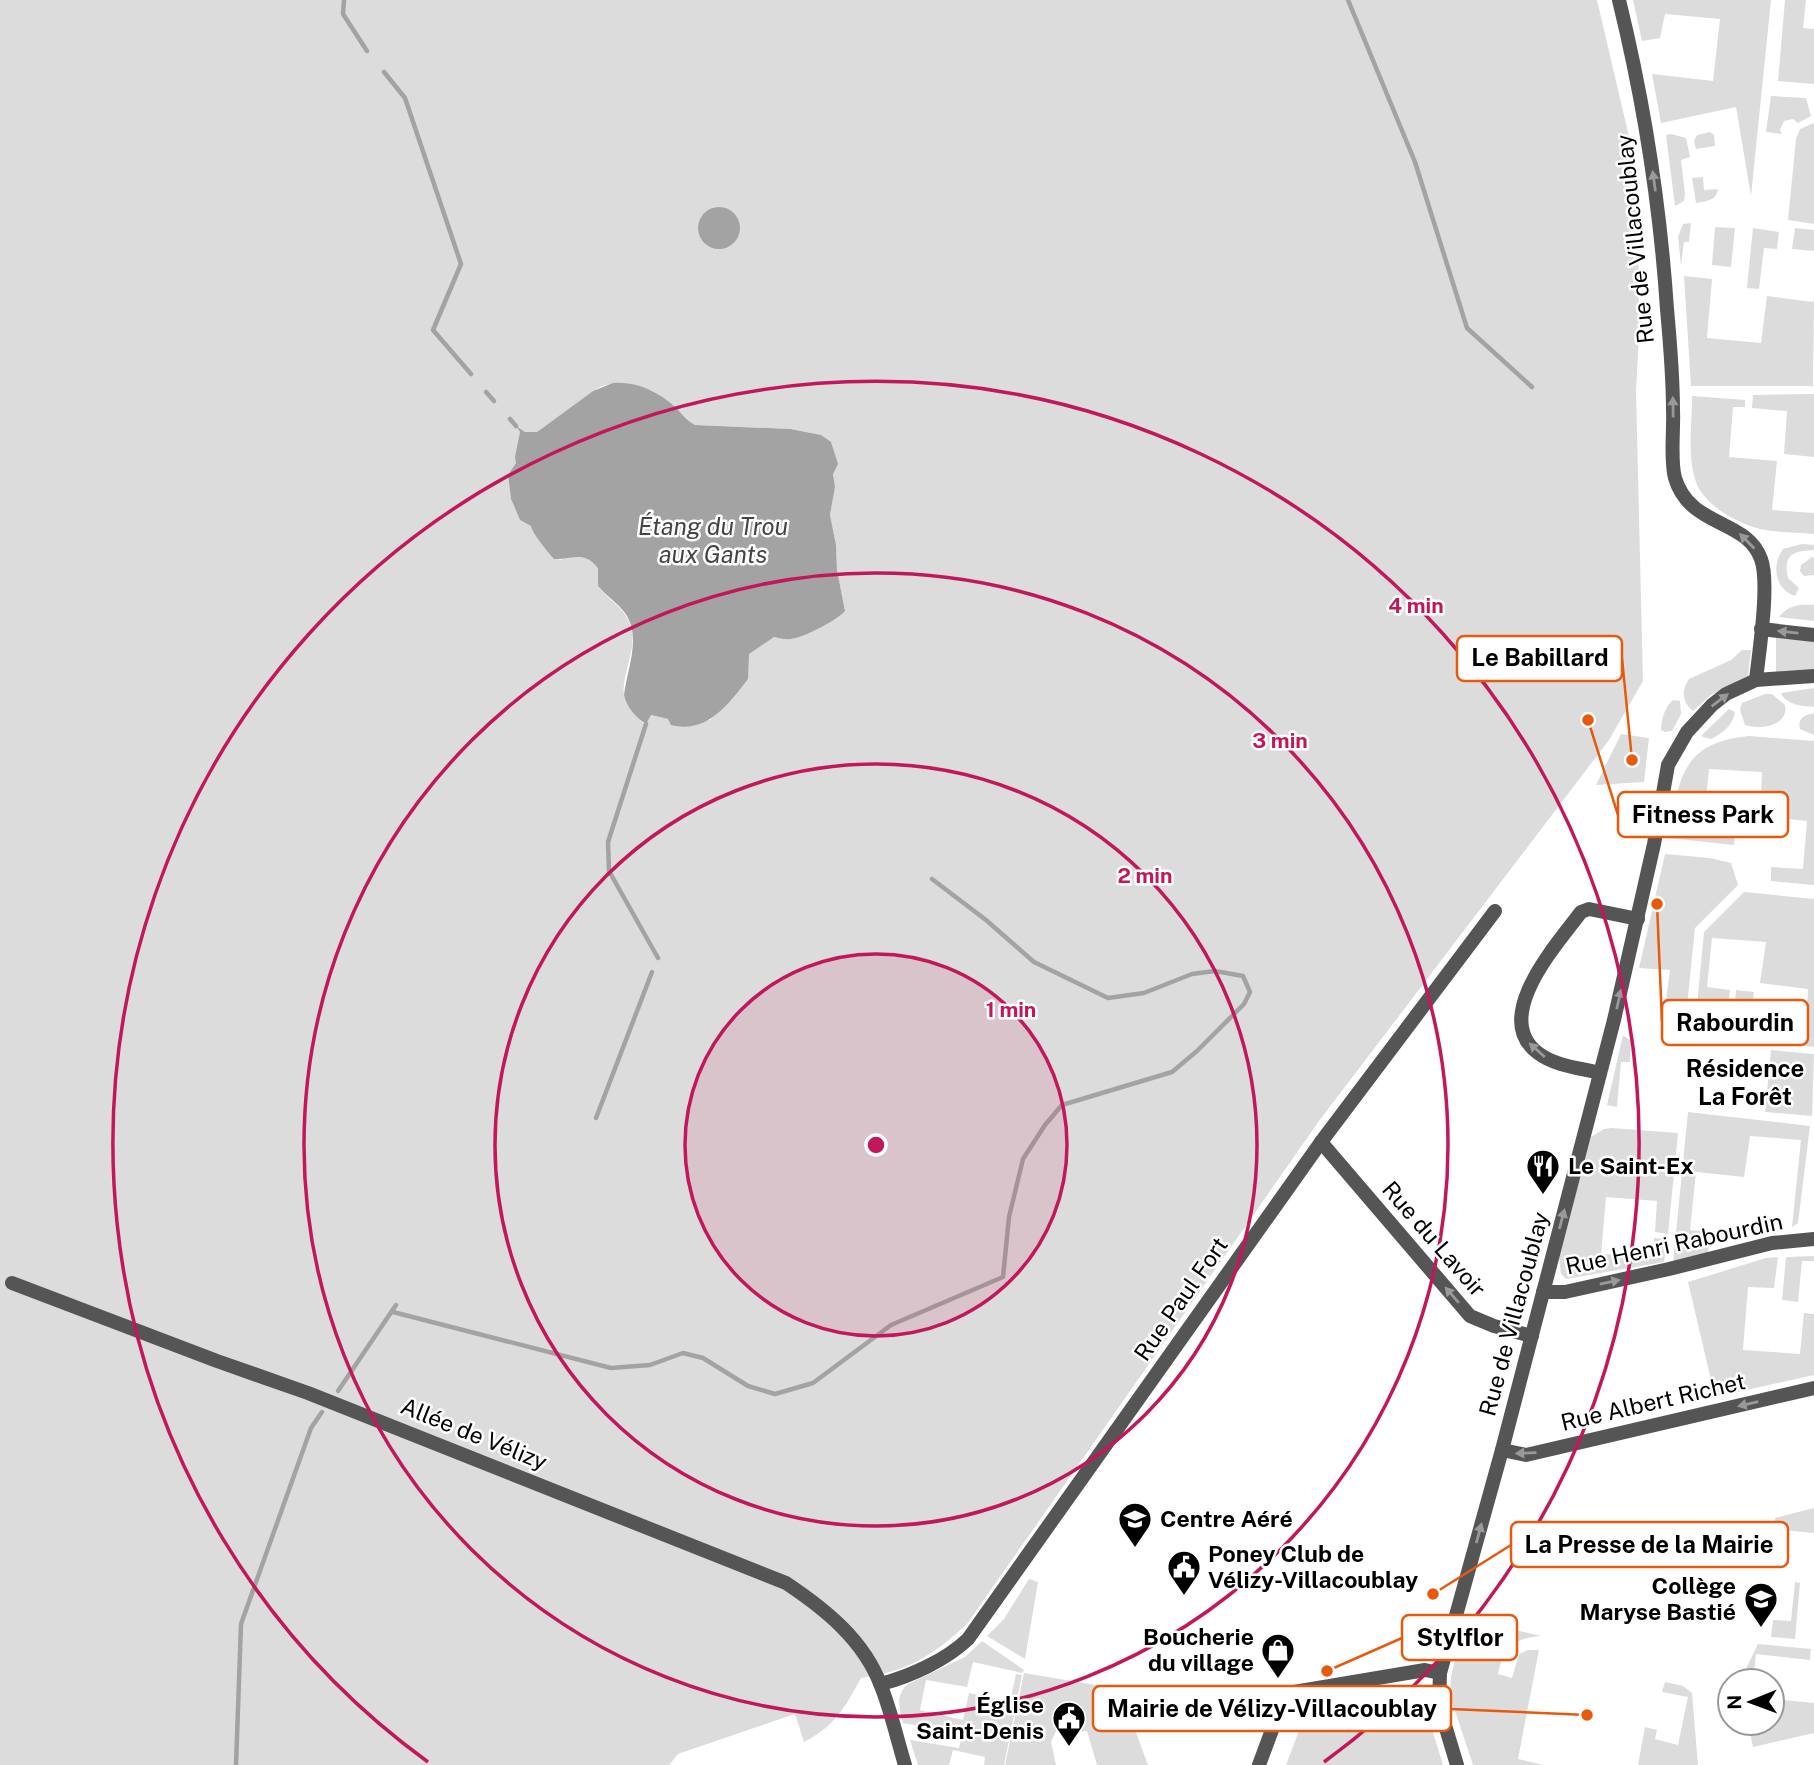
<svg xmlns="http://www.w3.org/2000/svg" width="1814" height="1765" viewBox="0 0 1814 1765" font-family="'Public Sans',sans-serif">
<style>
.green{fill:#dcdcdc;fill-rule:evenodd}
.water{fill:#a3a3a3}
.lines{fill:none;stroke-linecap:round;stroke-linejoin:round}
.stream{stroke:#a3a3a3;stroke-width:4.5}
.minor{stroke:#555;stroke-width:14}
.tertiary{stroke:#555;stroke-width:14}
.oneway{fill:#999}
.ring{fill:none;stroke:#c2185b;stroke-width:3.5}
.labels{text-anchor:middle;stroke-width:5;stroke-linejoin:round;paint-order:stroke}
.street-label{font-size:23px;fill:#000;stroke:#fff}
.poi-label{font-size:23px;font-weight:bold;fill:#000;stroke:#fff;text-anchor:start}
.water-label{font-size:24px;font-style:italic;fill:#444;stroke:#fff}
.neighbourhood-label{font-size:24px;font-weight:bold;fill:#000;stroke:#fff}
.centre{fill:#c2185b;stroke:#fff;stroke-width:3.5}
.ring-label{font-size:21px;text-anchor:middle;font-weight:bold;fill:#c2185b;stroke:#fff;stroke-width:5;stroke-linejoin:round;paint-order:stroke}
.leader{fill:none;stroke:#e8590c;stroke-width:2.5}
.callout-dot{fill:#e8590c;stroke:#fff;stroke-width:2.5}
.callout{fill:#fff;stroke:#e8590c;stroke-width:2.5}
.callout-label{font-size:24px;text-anchor:middle;font-weight:bold;fill:#000}
</style>
<rect width="100%" height="100%" fill="#fff"/>
<!-- green -->
<g class="green">
<path d="M0,0H1597L1638,175L1639,333L1636,392L1643,681L1609,740L1319,1121L967,1624C932,1656 909,1671 861,1678C843,1710 837,1724 804,1742L795,1714L678,1754L669,1765H0ZM616,383C631,382 654,389 665,399C676,408 684,418 695,425L791,429L812,433L833,474L835,487L830,515L836,545L837,570L845,611C838,620 803,638 791,639C785,640 780,638 774,637L748,654V679L710,720L668,719L650,715L646,724L643,723C636,715 626,706 624,695C621,673 639,648 630,624C624,607 608,600 598,586L599,568C588,556 575,554 560,560L549,553L543,542L537,537L531,526L520,520L511,499L508,476L516,463L520,432L517,428L525,432H537L593,391L602,386Z"/>
<polygon points="1633,0 1771,0 1751,196 1736,107 1661,123 1652,74 1713,81 1720,19 1665,14 1660,38 1642,41"/>
<polygon points="1785,0 1806,0 1803,28 1814,29 1814,84 1778,81"/>
<polygon points="1771,96 1806,98 1811,116 1798,123 1793,119 1784,121 1780,130 1782,134 1766,132"/>
<polygon points="1814,123 1814,224 1788,220 1796,139 1800,129"/>
<polygon points="1710,132 1714,135 1715,146 1696,149 1694,141 1697,135"/>
<polygon points="1671,134 1686,138 1690,157 1681,160 1685,194 1684,201 1675,206 1666,135"/>
<path d="M1703,177L1704,190L1718,189C1716,201 1707,201 1696,203L1692,178Z"/>
<polygon points="1691,223 1689,242 1684,242 1681,265 1678,237 1683,224"/>
<polygon points="1715,227 1735,228 1731,267 1712,265"/>
<polygon points="1753,228 1779,232 1777,249 1764,248 1759,289 1747,288"/>
<polygon points="1795,228 1814,230 1814,251 1792,249"/>
<polygon points="1684,276 1712,279 1707,338 1761,343 1767,296 1813,302 1814,298 1813,386 1691,386"/>
<polygon points="1814,394 1814,457 1784,454 1787,411 1752,408 1753,395"/>
<path d="M1692,396L1745,400V407H1733L1729,457L1777,461L1772,510L1814,513V534C1797,532 1777,533 1760,529C1737,523 1705,506 1696,482C1687,457 1692,423 1692,396Z"/>
<path d="M1802,544L1814,545V550C1793,551 1783,554 1788,578L1799,588L1795,596C1775,589 1771,566 1783,549Z"/>
<polygon points="1812,557 1814,558 1814,575 1804,576 1800,571 1801,565"/>
<path d="M1814,605V621L1779,617C1788,605 1800,604 1814,605Z"/>
<polygon points="1776,635 1814,638 1814,670 1776,674"/>
<path d="M1742,650H1751L1748,676L1711,695L1693,711C1682,702 1681,691 1689,679L1731,660Z"/>
<path d="M1814,688V707C1802,706 1786,705 1781,693Z"/>
<path d="M1765,694H1772L1785,705C1789,726 1760,730 1745,725L1740,710L1742,703Z"/>
<path d="M1673,700L1680,701L1681,714L1672,731L1665,732L1661,730C1661,719 1665,707 1673,700Z"/>
<path d="M1729,709L1735,712C1733,725 1723,733 1711,739L1703,737L1702,735Z"/>
<path d="M1814,713V735L1800,729C1797,718 1805,715 1814,713Z"/>
<polygon points="1621,734 1649,738 1644,782 1596,785"/>
<path d="M1749,736L1814,741V885L1771,881V867L1803,869L1807,821L1760,816L1762,772L1709,769L1704,818L1737,821L1734,845L1668,838C1680,780 1679,743 1749,736Z"/>
<polygon points="1665,854 1710,858 1731,863 1738,885 1695,928 1686,1016 1664,1014 1670,970 1639,968"/>
<polygon points="1744,892 1814,899 1814,1047 1780,1043 1780,1038 1801,1039 1803,1010 1807,1010 1808,989 1760,983 1766,942 1712,938 1707,987 1730,990 1725,1039 1694,1037 1704,932"/>
<polygon points="1736,990 1754,992 1751,1034 1774,1037 1773,1044 1731,1040"/>
<polygon points="1623,1035 1631,1041 1630,1062 1621,1062 1617,1107 1607,1105"/>
<polygon points="1771,1050 1814,1054 1812,1116 1765,1112"/>
<polygon points="1688,1112 1810,1126 1798,1223 1792,1227 1801,1140 1750,1136 1744,1177 1696,1172 1690,1230 1710,1232 1708,1254 1673,1263"/>
<polygon points="1611,1128 1678,1133 1668,1234 1655,1232 1657,1201 1606,1197 1601,1254 1652,1256 1654,1238 1667,1239 1664,1262 1566,1279 1561,1274 1559,1257 1591,1137 1604,1129"/>
<polygon points="1814,1256 1814,1261 1802,1261 1798,1302 1782,1300 1786,1257"/>
<polygon points="1778,1257 1774,1288 1748,1287 1743,1350 1800,1354 1804,1313 1814,1314 1814,1375 1715,1397 1688,1282 1766,1258"/>
<polygon points="1814,1508 1814,1533 1774,1529 1775,1518"/>
<polygon points="1029,1579 1038,1582 1025,1659 987,1636 1004,1619"/>
<polygon points="1795,1582 1800,1583 1795,1639 1771,1637 1773,1620 1791,1621"/>
<path d="M1465,1618L1541,1636C1513,1639 1504,1646 1498,1674L1512,1678L1519,1654L1528,1650H1539L1518,1759L1544,1765H1473L1450,1696L1451,1677Z"/>
<path d="M982,1641L1024,1670L1022,1673L973,1662L967,1687L926,1680L920,1710L963,1720L969,1693L1010,1702L1016,1674L1022,1675L1004,1765H984L985,1757L953,1750L949,1765H918L910,1740L959,1748L962,1734L903,1723C899,1708 895,1695 908,1684L965,1657Z"/>
<polygon points="1758,1644 1811,1649 1810,1660 1756,1654 1753,1681 1740,1681"/>
<polygon points="1024,1673 1120,1689 1148,1765 1097,1765 1087,1731 1076,1732 1069,1728 1056,1731 1051,1742 1056,1765 1005,1765"/>
<polygon points="1665,1682 1683,1686 1692,1693 1698,1765 1638,1765 1645,1727 1657,1730 1655,1739 1678,1745 1688,1697 1662,1692"/>
<polygon points="1420,1692 1425,1695 1429,1719 1443,1765 1286,1765 1306,1712"/>
<polygon points="1772,1699 1814,1703 1814,1733 1753,1747 1748,1723 1772,1723"/>
</g>
<!-- water -->
<g class="water">
<circle cx="719" cy="228" r="21"/>
<path d="M613,383C636,381 658,391 675,407C682,414 686,420 695,425L791,429L821,435L831,442L838,464L833,474L835,487L830,515L836,545L837,570L845,611C838,620 803,638 791,639C785,640 779,638 774,637L749,654L748,679C728,705 707,734 671,725L668,719L651,715L646,724C636,718 626,706 624,695C627,669 642,637 625,613C618,603 606,596 598,586V568C583,550 572,560 554,559C548,552 532,533 531,526L520,520L511,499L508,475L516,463L515,457L520,432L516,426L525,432H537L593,391Z"/>
</g>
<g class="lines">
<!-- stream -->
<g class="stream">
<polyline points="344,0 343,14 367,51"/>
<polyline points="1348,0 1415,162 1467,328 1532,387"/>
<polyline points="384,72 405,98 461,264 433,330 471,374"/>
<polyline points="486,392 494,401"/>
<polyline points="510,419 516,426"/>
<polyline points="646,724 608,842 609,871 658,958"/>
<polyline points="596,1118 652,972"/>
<polyline points="393,1312 611,1368 650,1365 683,1353 703,1358 748,1386 775,1394 813,1383 891,1325 1003,1277 1009,1217 1023,1159 1045,1125 1062,1105 1172,1072 1197,1051 1244,1004 1250,992 1243,976 1215,971 1192,974 1144,993 1108,998 1034,962 986,920 932,879"/>
<polyline points="338,1391 396,1305"/>
<polyline points="236,1765 241,1624 311,1428 322,1412"/>
</g>
<!-- minor -->
<g class="minor">
<polyline points="1761,629 1814,635"/>
<polyline points="1756,680 1814,676"/>
<path d="M1600,1073C1580,1068 1555,1066 1538,1053C1490,1017 1558,943 1581,912L1589,909L1638,919"/>
<polyline points="1321,1142 1470,1316 1494,1326 1532,1336"/>
<path d="M12,1283L217,1361L308,1393L786,1583C825,1609 864,1640 881,1686C891,1711 897,1739 905,1765"/>
<polyline points="1543,1292 1565,1292 1669,1269 1772,1243 1814,1239"/>
<polyline points="1502,1450 1526,1455 1814,1388"/>
<path d="M881,1684C911,1676 946,1660 968,1639L1321,1142L1495,911"/>
<polyline points="1259,1765 1282,1703 1294,1692 1425,1670 1440,1673"/>
</g>
<!-- tertiary -->
<path class="tertiary" d="M1457,1765L1439,1705L1440,1673L1502,1450L1614,1020L1654,844L1668,765L1687,732L1712,705L1726,694L1756,680C1759,652 1770,583 1761,559C1746,518 1690,528 1675,478C1670,460 1674,430 1673,410C1673,376 1670,342 1667,309C1660,204 1644,102 1619,0"/>
</g>
<!-- one-way arrows -->
<defs><path id="oneway-solid" d="M-6-.8H1V-3.2L6.5 0L1 3.2V.8H-6Z" transform="scale(1.75)"/></defs>
<g class="oneway">
<use href="#oneway-solid" transform="translate(1654 181) rotate(-98)"/>
<use href="#oneway-solid" transform="translate(1673 407) rotate(-91)"/>
<use href="#oneway-solid" transform="translate(1747 541) rotate(-135)"/>
<use href="#oneway-solid" transform="translate(1788 632) rotate(-174)"/>
<use href="#oneway-solid" transform="translate(1720 700) rotate(-37)"/>
<use href="#oneway-solid" transform="translate(1619 999) rotate(-77)"/>
<use href="#oneway-solid" transform="translate(1537 1050) rotate(-138)"/>
<use href="#oneway-solid" transform="translate(1562 1219) rotate(-75)"/>
<use href="#oneway-solid" transform="translate(1610 1282) rotate(-12)"/>
<use href="#oneway-solid" transform="translate(1452 1295) rotate(-131)"/>
<use href="#oneway-solid" transform="translate(1748 1404) rotate(167)"/>
<use href="#oneway-solid" transform="translate(1526 1453) rotate(178)"/>
<use href="#oneway-solid" transform="translate(1479 1533) rotate(-75)"/>
</g>
<!-- distance rings -->
<circle cx="876" cy="1145" r="191" fill="#c2185b" fill-opacity=".12"/>
<g class="ring">
<circle cx="876" cy="1145" r="191"/>
<circle cx="876" cy="1145" r="381"/>
<circle cx="876" cy="1145" r="572"/>
<path d="M428 1762A763 763 0 1 1 1324 1762"/>
</g>
<!-- icons -->
<defs>
<symbol id="restaurant-pin" viewBox="-11 -11 22 30"><path d="M0 17L-7.5 6A9.5 9.5 0 1 1 7.5 6Z" fill="#000" stroke="#fff"/><path d="M-5-6h1v4h1v-4h1v4h1v-4h1v5L-1.5 .5V6h-2V.5L-5-1ZM5-6V6H3V1.5H1.5Q1.5-4 5-6Z" fill="#fff"/></symbol>
<symbol id="school-pin" viewBox="-11 -11 22 30"><path d="M0 17L-7.5 6A9.5 9.5 0 1 1 7.5 6Z" fill="#000" stroke="#fff"/><path d="M0-5L7-2L0 1L-7-2ZM-4 1L0 2.5L4 1V4Q0 6-4 4Z" fill="#fff"/></symbol>
<symbol id="civic-pin" viewBox="-11 -11 22 30"><path d="M0 17L-7.5 6A9.5 9.5 0 1 1 7.5 6Z" fill="#000" stroke="#fff"/><path d="M-.6-6.5H3V-4.5H.6V-3L4-1V1h2V6H-6V1h2V-1L-.6-3ZM-1.2 2.5V6h2.4V2.5Z" fill="#fff"/></symbol>
<symbol id="shop-pin" viewBox="-11 -11 22 30"><path d="M0 17L-7.5 6A9.5 9.5 0 1 1 7.5 6Z" fill="#000" stroke="#fff"/><path d="M-5-2.5h2.3a2.7 3.5 0 0 1 5.4 0H5L5.5 6h-11ZM-1.5-2.5h3a1.5 2.3 0 0 0-3 0Z" fill="#fff"/></symbol>
</defs>
<g fill-rule="evenodd">
<use href="#restaurant-pin" x="1524" y="1147" width="38" height="52"/>
<use href="#school-pin" x="1116" y="1500" width="38" height="52"/>
<use href="#civic-pin" x="1165" y="1548" width="38" height="52"/>
<use href="#school-pin" x="1742" y="1580" width="38" height="52"/>
<use href="#shop-pin" x="1259" y="1631" width="38" height="52"/>
<use href="#civic-pin" x="1050" y="1699" width="38" height="52"/>
</g>
<g class="labels">
<!-- street labels -->
<g class="street-label">
<text transform="translate(1635 239) rotate(-96)" y="8">Rue de Villacoublay</text>
<text transform="translate(1434 1239) rotate(49)" y="8">Rue du Lavoir</text>
<text transform="translate(1674 1244) rotate(-12)" y="8">Rue Henri Rabourdin</text>
<text transform="translate(1181 1299) rotate(-55)" y="8">Rue Paul Fort</text>
<text transform="translate(1514 1314) rotate(-75)" y="8">Rue de Villacoublay</text>
<text transform="translate(1653 1402) rotate(-13)" y="8">Rue Albert Richet</text>
<text transform="translate(474 1434) rotate(22)" y="8">Allée de Vélizy</text>
</g>
<!-- poi labels -->
<g class="poi-label">
<text x="1568" y="1174">Le Saint-Ex</text>
<text x="1160" y="1527">Centre Aéré</text>
<text x="1208" y="1562">Poney Club de<tspan x="1208" dy="26">Vélizy-Villacoublay</tspan></text>
<text x="1736" y="1594" text-anchor="end">Collège<tspan x="1736" dy="26">Maryse Bastié</tspan></text>
<text x="1254" y="1645" text-anchor="end">Boucherie<tspan x="1254" dy="26">du village</tspan></text>
<text x="1044" y="1713" text-anchor="end">Église<tspan x="1044" dy="26">Saint-Denis</tspan></text>
</g>
<!-- water labels -->
<g class="water-label">
<text x="713" y="535">Étang du Trou<tspan x="713" dy="28">aux Gants</tspan></text>
</g>
<!-- neighbourhood labels -->
<g class="neighbourhood-label">
<text x="1745" y="1077">Résidence<tspan x="1745" dy="28">La Forêt</tspan></text>
</g>
</g>
<circle cx="876" cy="1145" r="10" class="centre"/>
<g class="ring-label">
<text x="1416" y="613">4 min</text>
<text x="1280" y="748">3 min</text>
<text x="1145" y="883">2 min</text>
<text x="1011" y="1017">1 min</text>
</g>
<!-- callouts -->
<path class="leader" d="M1632 760L1622 658M1588 720L1618 815M1657 904L1662 1022M1433 1594L1511 1545M1327 1671L1402 1638M1587 1715L1451 1709"/>
<g class="callout-dot">
<circle cx="1632" cy="760" r="7"/>
<circle cx="1588" cy="720" r="7"/>
<circle cx="1657" cy="904" r="7"/>
<circle cx="1433" cy="1594" r="7"/>
<circle cx="1327" cy="1671" r="7"/>
<circle cx="1587" cy="1715" r="7"/>
</g>
<g class="callout">
<rect x="1457" y="636" width="165" height="45" rx="7"/>
<rect x="1618" y="792" width="170" height="45" rx="7"/>
<rect x="1662" y="1000" width="146" height="45" rx="7"/>
<rect x="1511" y="1522" width="277" height="45" rx="7"/>
<rect x="1402" y="1615" width="115" height="45" rx="7"/>
<rect x="1093" y="1686" width="358" height="45" rx="7"/>
</g>
<g class="callout-label">
<text x="1540" y="666">Le Babillard</text>
<text x="1703" y="823">Fitness Park</text>
<text x="1735" y="1031">Rabourdin</text>
<text x="1649" y="1553">La Presse de la Mairie</text>
<text x="1460" y="1646">Stylflor</text>
<text x="1272" y="1717">Mairie de Vélizy-Villacoublay</text>
</g>
<!-- north arrow -->
<g transform="translate(1751 1702) rotate(269)"><circle r="33" fill="#ffffff" stroke="#999999" stroke-width="2"/>
<path d="M0-5L12 26L0 18L-12 26Z" fill="#000000"/>
<text y="-10" font-size="19" font-weight="bold" text-anchor="middle" fill="#000000">N</text>
</g>
</svg>
